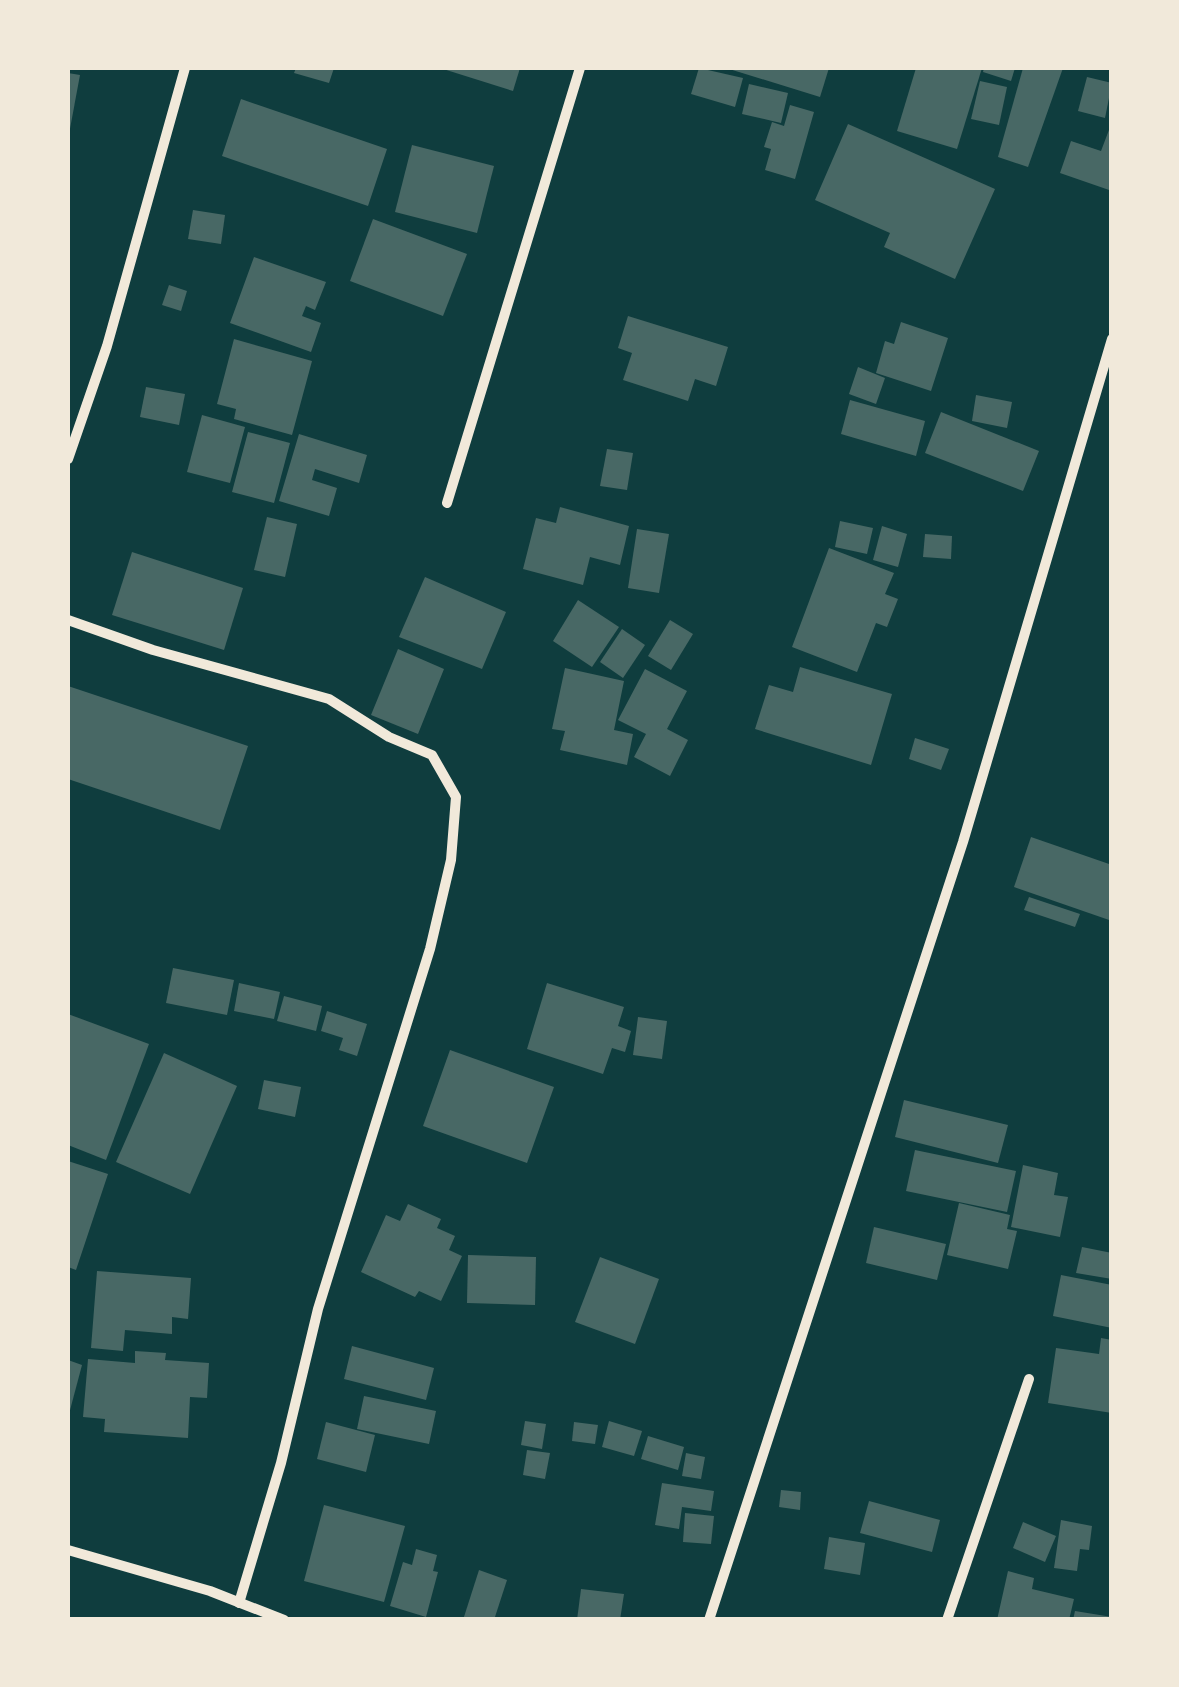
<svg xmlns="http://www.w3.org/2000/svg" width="1179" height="1687" viewBox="0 0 1179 1687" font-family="'Noto Sans',sans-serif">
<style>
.building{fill:#486865}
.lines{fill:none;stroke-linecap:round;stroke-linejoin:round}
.minor{stroke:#f1e9da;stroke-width:10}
</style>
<rect width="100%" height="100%" fill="#0f3d3e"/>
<!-- building -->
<g class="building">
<polygon points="296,68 334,68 329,83 294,73"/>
<polygon points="440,68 520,68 513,91"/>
<polygon points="699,68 743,78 735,107 691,94"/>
<polygon points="726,68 829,68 820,97"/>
<polygon points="916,68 982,68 957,149 897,131"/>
<polygon points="984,68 1015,68 1011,81 983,72"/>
<polygon points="1023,68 1063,68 1028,167 998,157"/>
<polygon points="68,73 80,75 69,134 68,134"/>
<polygon points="1087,77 1112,83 1105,118 1078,111"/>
<polygon points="980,81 1007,87 999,125 971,119"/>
<polygon points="749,84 788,93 781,123 742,114"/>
<polygon points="241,99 387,149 368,206 222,156"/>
<polygon points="790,105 814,112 795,179 765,170 771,149 764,147 772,122 784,126"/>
<polygon points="1112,122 1112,191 1060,173 1071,141 1101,151"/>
<polygon points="848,124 995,189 955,279 884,247 890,233 815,200"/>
<polygon points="412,145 494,166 477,233 395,212"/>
<polygon points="193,210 225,215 221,244 188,239"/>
<polygon points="373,219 467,254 443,316 350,281"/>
<polygon points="254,257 326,282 315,310 306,306 302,316 321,323 311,352 230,323"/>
<polygon points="169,285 187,291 181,311 162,305"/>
<polygon points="628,316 728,347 716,386 695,379 688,401 623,380 632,353 618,348"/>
<polygon points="901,322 948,338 931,391 876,373 885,341 894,344"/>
<polygon points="234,339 312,361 292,435 234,419 236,409 217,404"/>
<polygon points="858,367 885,378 876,404 849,394"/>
<polygon points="146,387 185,394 179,425 140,417"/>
<polygon points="976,395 1012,402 1007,428 972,421"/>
<polygon points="850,400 925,421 916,456 841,434"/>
<polygon points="941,412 1039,451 1023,491 925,453"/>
<polygon points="202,415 245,427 230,483 187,472"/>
<polygon points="248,432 290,443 274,503 232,492"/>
<polygon points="299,434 367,455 359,483 315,469 312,480 337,488 329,516 279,501"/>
<polygon points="607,449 633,453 627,490 600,486"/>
<polygon points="560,507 629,526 620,565 590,557 583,585 523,569 536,518 556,523"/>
<polygon points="267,517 297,524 285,577 254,570"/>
<polygon points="840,521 873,528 867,554 835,547"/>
<polygon points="882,526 907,534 898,567 873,560"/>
<polygon points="637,529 669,534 659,593 628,588"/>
<polygon points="925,534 952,536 951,559 923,557"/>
<polygon points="829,548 894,573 885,594 898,599 887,627 876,623 857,672 792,647"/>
<polygon points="132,552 243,588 224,650 112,615"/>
<polygon points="425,577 506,612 482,669 399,637"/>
<polygon points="578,600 619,627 592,667 553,641"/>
<polygon points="670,620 693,634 671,670 648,656"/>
<polygon points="622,629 645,645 623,678 600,662"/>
<polygon points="398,649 444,669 418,734 371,715"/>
<polygon points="800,667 892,694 871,765 755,729 769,685 793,692"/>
<polygon points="565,668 624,681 614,730 633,734 627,765 560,750 565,731 552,729"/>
<polygon points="645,669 687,691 667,729 688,740 670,776 634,757 646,734 618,720"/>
<polygon points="68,686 248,746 220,830 68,779"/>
<polygon points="915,738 949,749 941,770 909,759"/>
<polygon points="1031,837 1112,865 1112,921 1014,887"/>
<polygon points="1029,897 1080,914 1075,927 1024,910"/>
<polygon points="173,968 234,980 227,1015 166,1003"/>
<polygon points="239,983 280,992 274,1019 234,1011"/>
<polygon points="547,983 624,1007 618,1026 631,1031 625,1052 612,1048 603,1074 527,1049"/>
<polygon points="284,996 322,1006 316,1031 277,1021"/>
<polygon points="327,1011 367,1024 357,1056 339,1050 343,1038 321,1031"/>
<polygon points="68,1014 149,1044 106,1160 68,1145"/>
<polygon points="638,1017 667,1021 662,1059 633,1055"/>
<polygon points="450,1050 554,1087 527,1163 423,1126"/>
<polygon points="164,1053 237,1086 190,1194 116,1162"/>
<polygon points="264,1080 301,1087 295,1117 258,1109"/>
<polygon points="904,1100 1008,1125 998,1163 895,1137"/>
<polygon points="915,1150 1016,1171 1007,1212 906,1191"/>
<polygon points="68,1161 108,1174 76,1270 68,1267"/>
<polygon points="1023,1165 1058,1173 1054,1195 1068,1197 1060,1237 1011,1227"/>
<polygon points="959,1203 1010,1215 1007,1229 1017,1231 1008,1269 947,1255"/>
<polygon points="408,1204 441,1219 437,1228 455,1236 449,1250 462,1256 441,1301 419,1291 415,1297 361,1272 386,1215 400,1221"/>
<polygon points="874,1227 946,1244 937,1280 866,1263"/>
<polygon points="1082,1247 1112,1253 1112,1279 1076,1273"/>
<polygon points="468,1255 536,1257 535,1305 467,1303"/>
<polygon points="600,1257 659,1279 635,1344 575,1322"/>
<polygon points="97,1271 191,1278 188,1319 172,1317 172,1334 125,1330 123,1351 91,1348"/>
<polygon points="1061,1275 1112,1285 1112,1328 1053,1316"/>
<polygon points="1101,1338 1112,1340 1112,1413 1048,1403 1056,1348 1099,1354"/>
<polygon points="352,1346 434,1368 426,1400 344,1379"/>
<polygon points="135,1351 166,1353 165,1360 209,1363 207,1398 190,1397 188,1438 104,1432 105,1419 83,1417 88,1359 135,1363"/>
<polygon points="68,1360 82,1365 69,1414 68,1414"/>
<polygon points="364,1396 436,1411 429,1444 357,1429"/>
<polygon points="525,1421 546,1424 542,1449 521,1445"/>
<polygon points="609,1421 642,1431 634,1456 602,1447"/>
<polygon points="326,1422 375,1435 366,1472 317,1459"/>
<polygon points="574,1422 598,1425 595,1444 572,1441"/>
<polygon points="648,1436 684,1447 678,1470 641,1459"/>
<polygon points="527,1450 550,1453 545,1479 523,1475"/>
<polygon points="686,1453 705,1457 701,1479 682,1476"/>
<polygon points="662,1483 714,1491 711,1511 682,1507 679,1529 655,1525"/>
<polygon points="781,1490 801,1492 800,1510 779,1507"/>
<polygon points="869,1501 940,1520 932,1552 860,1533"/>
<polygon points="324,1505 405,1526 384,1602 304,1581"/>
<polygon points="685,1513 714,1516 711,1544 683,1542"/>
<polygon points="1061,1520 1092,1526 1089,1550 1080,1549 1077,1571 1054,1568"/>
<polygon points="1023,1522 1056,1536 1045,1562 1013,1548"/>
<polygon points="829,1537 865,1543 860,1575 824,1569"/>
<polygon points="416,1549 437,1555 433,1571 438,1572 426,1617 390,1606 403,1562 412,1565"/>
<polygon points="479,1570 507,1580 494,1620 463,1620"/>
<polygon points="1008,1571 1034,1578 1032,1589 1074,1599 1069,1620 997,1620"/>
<polygon points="581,1589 624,1594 620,1620 577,1620"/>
<polygon points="1075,1611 1112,1617 1112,1620 1073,1620"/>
</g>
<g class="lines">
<!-- minor -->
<g class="minor">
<polyline points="68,459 107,346 185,68"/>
<polyline points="447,503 580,68"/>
<polyline points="68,620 153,650 329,699 389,737 432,755 456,797 451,860 430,949 318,1309 281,1463 239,1603"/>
<polyline points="68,1550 210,1591 284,1620"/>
<polyline points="709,1620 963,842 1112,339"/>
<polyline points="947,1620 1029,1379"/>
</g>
</g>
<!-- border -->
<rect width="1179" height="1687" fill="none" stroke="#f1e9da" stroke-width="140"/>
</svg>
